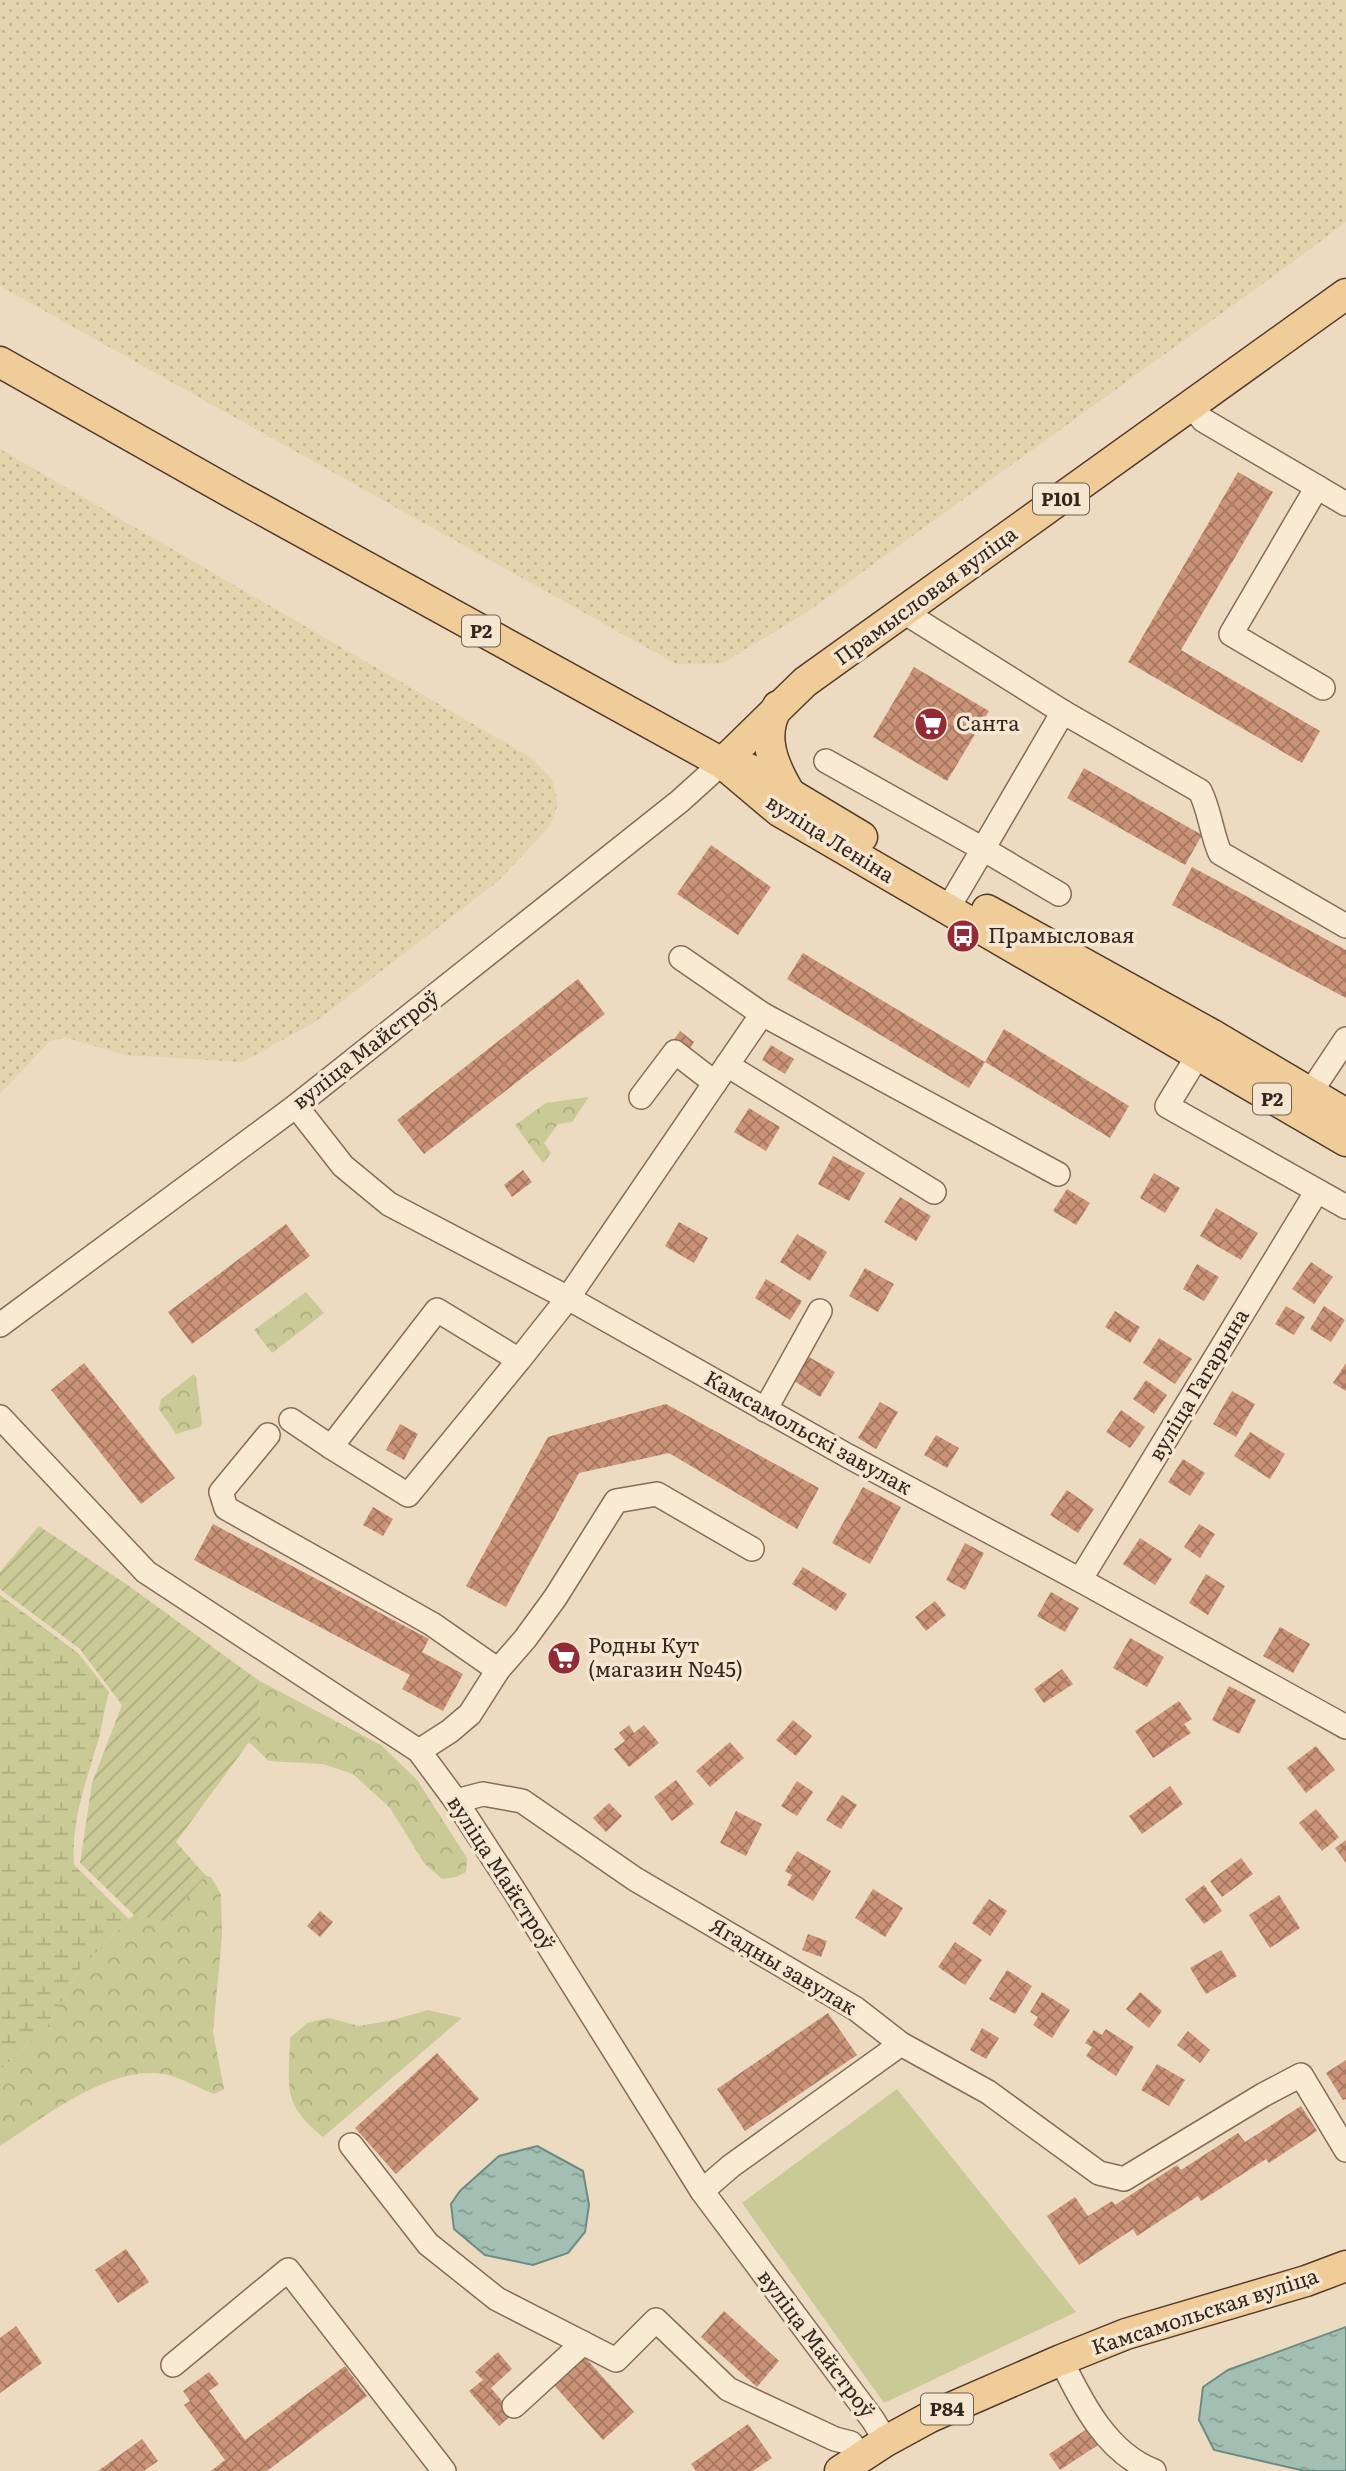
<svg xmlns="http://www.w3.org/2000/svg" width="1346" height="2471" viewBox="0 0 1346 2471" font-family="Literata,serif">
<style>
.farmland{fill:url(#farmland-dots)}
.grass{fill:#c9ca95}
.forest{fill:url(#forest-crowns)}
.wetland{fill:url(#wetland-marsh)}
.garden{fill:url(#garden-furrows)}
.water{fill:url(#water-ripples);stroke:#6b8d81;stroke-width:2}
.building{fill:url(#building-cross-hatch)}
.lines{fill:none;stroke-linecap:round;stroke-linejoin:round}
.minor-casing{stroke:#866c59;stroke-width:26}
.major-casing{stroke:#533b2d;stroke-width:33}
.minor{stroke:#f8ead3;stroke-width:23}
.major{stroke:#f0cc98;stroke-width:30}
.labels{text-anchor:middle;stroke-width:7;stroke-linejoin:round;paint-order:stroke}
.shield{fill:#f4e6d0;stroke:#6e6053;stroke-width:2}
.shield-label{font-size:19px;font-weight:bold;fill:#35261d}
.street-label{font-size:21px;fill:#35261d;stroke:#f4e6d0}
.poi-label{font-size:21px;fill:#35261d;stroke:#f4e6d0;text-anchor:start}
</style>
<defs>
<pattern id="farmland-dots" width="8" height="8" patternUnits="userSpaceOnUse" patternTransform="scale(1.75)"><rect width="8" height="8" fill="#e2d5ae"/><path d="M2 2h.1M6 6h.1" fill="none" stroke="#c2b795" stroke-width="1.8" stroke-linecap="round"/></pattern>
<pattern id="forest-crowns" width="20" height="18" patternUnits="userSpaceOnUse" patternTransform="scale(1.75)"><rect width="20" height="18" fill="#c9ca95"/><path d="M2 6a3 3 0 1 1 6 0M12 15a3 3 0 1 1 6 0" fill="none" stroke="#adad80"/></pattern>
<pattern id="wetland-marsh" width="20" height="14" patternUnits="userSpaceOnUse" patternTransform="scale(1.75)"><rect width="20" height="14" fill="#c9ca95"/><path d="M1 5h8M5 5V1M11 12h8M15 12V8" fill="none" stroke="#adad80"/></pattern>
<pattern id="garden-furrows" width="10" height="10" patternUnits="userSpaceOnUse" patternTransform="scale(1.75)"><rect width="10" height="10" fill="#c9ca95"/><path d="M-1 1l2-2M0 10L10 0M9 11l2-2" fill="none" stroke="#adad80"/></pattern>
<pattern id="water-ripples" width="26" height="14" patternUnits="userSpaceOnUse" patternTransform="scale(1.75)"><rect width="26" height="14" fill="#a3bfb4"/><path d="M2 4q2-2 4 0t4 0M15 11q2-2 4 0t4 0" fill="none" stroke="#869b92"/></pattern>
<pattern id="building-cross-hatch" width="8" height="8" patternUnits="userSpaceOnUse" patternTransform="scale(1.75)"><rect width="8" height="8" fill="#ca9277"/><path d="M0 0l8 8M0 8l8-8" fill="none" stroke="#a57761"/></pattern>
</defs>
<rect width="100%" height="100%" fill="#eddbc1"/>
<!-- farmland -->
<g class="farmland">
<polygon points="0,0 1346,0 1346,222 1286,267 807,612 723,663 676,664 0,286"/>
<polygon points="0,449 530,757 552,779 558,804 550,826 497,882 315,1022 242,1062 125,1055 65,1037 49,1042 0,1094"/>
</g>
<!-- grass -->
<polygon class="grass" points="897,2089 1076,2312 884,2403 742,2203"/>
<!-- forest -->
<g class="forest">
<polygon points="589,1097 572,1122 558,1124 544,1143 551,1153 543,1163 515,1125 546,1103"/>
<polygon points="306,1292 324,1313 272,1353 254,1330"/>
<polygon points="194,1374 196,1377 202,1423 200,1427 176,1434 159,1409 161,1399"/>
<polygon points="258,1680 381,1745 417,1780 467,1858 466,1872 456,1877 442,1879 424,1863 390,1808 353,1774 323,1764 269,1761 249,1742 260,1719"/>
<path d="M206,1876L211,1877L221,1894L222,1937L213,2032L224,2089L214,2094C198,2088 180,2077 164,2074C109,2065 43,2118 0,2146V2070L47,2027L79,1970L129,1919L134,1915L165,1920Z"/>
<path d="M428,2010L462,2018L323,2137C281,2104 289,2087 290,2038L307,2023L329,2018L359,2026L393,2020Z"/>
</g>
<!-- wetland -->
<path class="wetland" d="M0,1595L78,1653L109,1692C104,1708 103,1725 98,1741C86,1782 71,1821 74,1865L129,1919L79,1970L47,2027L0,2070Z"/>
<!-- garden -->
<polygon class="garden" points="39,1526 129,1586 258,1680 260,1719 249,1742 176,1842 206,1876 165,1921 134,1915 80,1863 92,1783 122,1705 80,1649 0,1589 0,1572"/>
<!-- water -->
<g class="water">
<polygon points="537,2146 583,2171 589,2205 585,2232 568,2253 533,2265 485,2255 454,2229 451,2204 460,2191 499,2156"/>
<polygon points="1346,2327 1346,2471 1305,2471 1214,2450 1199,2420 1203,2387 1228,2370"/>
</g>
<!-- building -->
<g class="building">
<polygon points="1238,472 1273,492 1181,650 1320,731 1302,763 1128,662"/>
<polygon points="914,667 989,711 947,781 873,737"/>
<polygon points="1084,768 1202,835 1185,865 1067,798"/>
<polygon points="711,845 771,887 738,935 677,894"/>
<polygon points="1192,867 1346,950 1346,998 1172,905"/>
<polygon points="803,953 985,1062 1004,1029 1129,1106 1110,1138 985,1062 969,1088 787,979"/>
<polygon points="578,979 605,1014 424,1154 397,1120"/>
<polygon points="680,1031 694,1042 687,1052 673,1041"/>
<polygon points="771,1045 794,1059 785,1074 762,1060"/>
<polygon points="749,1108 780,1127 766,1151 734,1132"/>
<polygon points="833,1156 865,1173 849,1201 818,1184"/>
<polygon points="523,1170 532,1182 512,1197 504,1185"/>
<polygon points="1154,1173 1180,1188 1165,1213 1140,1198"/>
<polygon points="1067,1189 1090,1203 1076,1225 1053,1211"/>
<polygon points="900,1197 931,1216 916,1241 884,1222"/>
<polygon points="1216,1208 1258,1233 1241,1260 1200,1236"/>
<polygon points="679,1222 708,1238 694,1263 665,1246"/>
<polygon points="286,1224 310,1256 192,1344 168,1312"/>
<polygon points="797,1234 827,1252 810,1281 780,1262"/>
<polygon points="1311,1262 1333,1277 1314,1304 1292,1289"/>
<polygon points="1197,1264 1219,1277 1204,1301 1183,1289"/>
<polygon points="865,1268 894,1284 878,1312 849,1296"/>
<polygon points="766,1279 802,1301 790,1320 755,1298"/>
<polygon points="1286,1306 1305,1317 1294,1335 1275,1324"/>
<polygon points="1324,1306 1345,1320 1331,1342 1310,1329"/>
<polygon points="1115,1311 1140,1327 1130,1343 1105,1327"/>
<polygon points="1159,1338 1192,1359 1175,1384 1143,1363"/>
<polygon points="809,1357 835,1372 820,1397 794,1381"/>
<polygon points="84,1363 175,1478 141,1504 51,1390"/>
<polygon points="1346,1363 1346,1391 1333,1383"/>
<polygon points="1146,1380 1167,1395 1154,1414 1133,1399"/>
<polygon points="1232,1391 1255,1404 1236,1437 1213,1424"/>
<polygon points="880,1402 898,1412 876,1449 858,1438"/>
<polygon points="666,1404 819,1488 797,1529 669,1453 579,1473 506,1607 466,1586 548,1437"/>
<polygon points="1121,1410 1145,1427 1130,1448 1106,1432"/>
<polygon points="400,1424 418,1434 404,1460 386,1450"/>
<polygon points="1250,1432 1285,1454 1270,1479 1234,1456"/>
<polygon points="936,1435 959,1448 947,1468 924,1455"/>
<polygon points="1183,1459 1205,1473 1190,1496 1168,1482"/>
<polygon points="863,1487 901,1507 870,1564 832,1543"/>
<polygon points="1067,1490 1094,1509 1078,1533 1050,1515"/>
<polygon points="373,1507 393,1519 383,1536 363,1525"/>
<polygon points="213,1524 429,1639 422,1652 463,1674 443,1711 402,1689 410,1675 194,1560"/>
<polygon points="1199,1524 1215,1534 1200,1558 1184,1547"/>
<polygon points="1140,1538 1172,1559 1155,1585 1123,1564"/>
<polygon points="965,1543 984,1553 965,1590 946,1580"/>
<polygon points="803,1567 847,1594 836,1611 792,1584"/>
<polygon points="1206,1574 1225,1586 1208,1615 1189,1603"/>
<polygon points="1051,1592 1079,1608 1065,1632 1037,1616"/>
<polygon points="935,1601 946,1615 926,1631 915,1617"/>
<polygon points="1280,1627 1310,1644 1293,1673 1263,1656"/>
<polygon points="1130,1638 1164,1657 1147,1687 1113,1668"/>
<polygon points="558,1642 581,1655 570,1674 547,1661"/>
<polygon points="1062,1669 1073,1684 1044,1703 1034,1689"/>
<polygon points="1229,1686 1256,1700 1239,1734 1212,1720"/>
<polygon points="1179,1701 1192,1719 1184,1724 1191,1733 1153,1758 1135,1731"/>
<polygon points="793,1720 812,1736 796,1756 776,1740"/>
<polygon points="629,1725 634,1733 644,1725 659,1743 629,1767 614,1749 625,1741 619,1733"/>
<polygon points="730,1742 744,1758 710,1787 696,1771"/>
<polygon points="1316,1746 1335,1770 1306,1793 1287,1768"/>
<polygon points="676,1780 694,1804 672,1821 654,1797"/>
<polygon points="797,1781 813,1792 797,1816 781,1806"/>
<polygon points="1170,1786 1183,1804 1142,1834 1129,1816"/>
<polygon points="842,1795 857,1805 841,1829 826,1820"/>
<polygon points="609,1803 622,1816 606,1832 593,1818"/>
<polygon points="1316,1809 1339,1837 1322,1851 1299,1823"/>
<polygon points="736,1811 762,1824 746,1856 720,1843"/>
<polygon points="1346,1840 1346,1863 1335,1848"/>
<polygon points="797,1851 831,1871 813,1901 787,1885 792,1875 785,1871"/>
<polygon points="1241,1858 1253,1874 1222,1897 1210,1881"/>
<polygon points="1204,1885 1222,1911 1204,1924 1185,1899"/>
<polygon points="873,1889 903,1908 885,1937 855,1918"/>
<polygon points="1279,1895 1300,1928 1270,1948 1249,1915"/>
<polygon points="989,1899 1007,1911 990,1936 972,1923"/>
<polygon points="320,1911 333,1922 320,1937 307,1926"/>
<polygon points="808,1934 827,1941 821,1957 802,1950"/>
<polygon points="955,1942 982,1960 965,1985 938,1967"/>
<polygon points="1221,1950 1237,1976 1206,1994 1190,1968"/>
<polygon points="1007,1970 1032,1986 1015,2014 989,1999"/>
<polygon points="1042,1992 1070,2010 1052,2038 1033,2025 1038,2017 1030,2012"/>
<polygon points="1140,1992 1162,2011 1149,2028 1126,2009"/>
<polygon points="828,2013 857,2055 745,2131 717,2089"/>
<polygon points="982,2028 999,2038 986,2059 970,2050"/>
<polygon points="1106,2029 1134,2047 1116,2076 1086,2056 1092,2047 1085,2043 1094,2030 1102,2035"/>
<polygon points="1188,2031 1210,2050 1200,2063 1177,2045"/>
<polygon points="437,2053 479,2099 396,2174 355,2128"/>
<polygon points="1346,2060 1346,2099 1343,2100 1326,2073"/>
<polygon points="1157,2064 1185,2080 1169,2106 1141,2090"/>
<polygon points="1301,2106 1317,2131 1269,2163 1266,2159 1201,2201 1198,2196 1137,2236 1133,2229 1079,2265 1047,2216 1075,2197 1088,2216 1112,2201 1115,2205 1177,2165 1181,2170 1238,2133 1245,2142"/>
<polygon points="126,2249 149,2282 118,2303 95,2270"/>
<polygon points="724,2311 779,2361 757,2387 701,2337"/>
<polygon points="16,2326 42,2363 0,2393 0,2338"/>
<polygon points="498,2352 512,2369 491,2388 513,2414 499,2426 469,2391 483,2380 475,2372"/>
<polygon points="583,2355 634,2412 603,2440 552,2383"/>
<polygon points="345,2366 367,2396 267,2471 211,2471 225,2460 184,2405 190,2401 183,2391 209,2372 219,2384 209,2391 245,2440"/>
<polygon points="748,2424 772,2458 753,2471 696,2471 691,2464"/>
<polygon points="1087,2429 1098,2445 1060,2470 1049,2454"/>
<polygon points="142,2439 158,2461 144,2471 98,2471"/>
</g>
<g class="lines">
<defs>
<g id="minor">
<polyline points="1191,405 1203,420 1317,487 1231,634 1323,688"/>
<polyline points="1317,487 1346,504"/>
<path d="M904,612L1063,712L1200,791C1210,811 1211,832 1220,853L1346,926"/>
<polyline points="826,761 983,849 947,910"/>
<polyline points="1059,894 983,849 1063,712"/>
<polyline points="681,958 762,1014 1058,1174"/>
<polyline points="1206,1042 1167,1106 1346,1207"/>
<polyline points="727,1065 934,1192"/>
<polyline points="641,1097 675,1052 715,1083"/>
<polyline points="1302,1105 1346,1039"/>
<polyline points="296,1106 343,1166 389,1204 568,1298 848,1456 1080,1580 1346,1727"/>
<polyline points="0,1325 296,1106 680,801 722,763"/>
<polyline points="519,1360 408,1495 331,1447 437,1310 519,1360 568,1298 762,1014"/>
<polyline points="765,1410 820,1311"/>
<polyline points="0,1417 146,1572 419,1751 456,1801 515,1892 702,2191 873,2420 886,2441"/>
<polyline points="291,1420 331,1447"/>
<polyline points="268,1435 221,1492 226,1508 432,1624 498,1670"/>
<polyline points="1080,1580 1317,1191"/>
<polyline points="419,1751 450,1731 470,1714 498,1670 525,1639 555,1598 616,1501 657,1494 752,1549"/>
<polyline points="456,1801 483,1794 522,1801 635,1879 856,2009 901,2044 988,2092 1099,2173 1124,2179 1263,2095 1301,2075 1346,2150"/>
<polyline points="351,2145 428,2244 497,2299 616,2360 656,2320 728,2389 835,2439 851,2443 861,2456"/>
<polyline points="702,2191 731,2166 901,2044"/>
<path d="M1061,2360C1082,2403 1107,2453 1154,2471"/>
<polyline points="173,2365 288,2270 444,2471"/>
<polyline points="514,2406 583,2343"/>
</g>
<g id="major">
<polyline points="0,362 241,498 722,763 779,811 1346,1141"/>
<path d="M778,706C760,735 773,765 789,792"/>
<polyline points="722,763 805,682 1346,294"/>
<polyline points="749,769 862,837"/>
<polyline points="987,910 1211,1034 1346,1114"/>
<polyline points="840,2471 886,2441 930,2417 1061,2360 1126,2334 1306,2281 1346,2266"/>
</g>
</defs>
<!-- minor casing -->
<use href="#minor" class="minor-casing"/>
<!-- major casing -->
<use href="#major" class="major-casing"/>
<!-- minor -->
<use href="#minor" class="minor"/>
<!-- major -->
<use href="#major" class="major"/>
</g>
<!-- icons -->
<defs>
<symbol id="supermarket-disc" viewBox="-11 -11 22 22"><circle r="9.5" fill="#932a35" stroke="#f4e6d0"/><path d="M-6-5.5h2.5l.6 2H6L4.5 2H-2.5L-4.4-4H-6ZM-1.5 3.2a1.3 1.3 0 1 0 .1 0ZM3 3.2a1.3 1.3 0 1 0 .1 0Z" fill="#fff"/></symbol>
<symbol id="bus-disc" viewBox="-11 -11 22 22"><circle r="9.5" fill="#932a35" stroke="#f4e6d0"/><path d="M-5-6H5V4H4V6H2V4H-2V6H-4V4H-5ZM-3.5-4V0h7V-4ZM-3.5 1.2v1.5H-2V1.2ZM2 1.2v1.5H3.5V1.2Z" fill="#fff"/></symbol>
</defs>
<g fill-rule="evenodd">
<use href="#supermarket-disc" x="912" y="705" width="38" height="38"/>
<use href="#bus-disc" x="944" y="917" width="38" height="38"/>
<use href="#supermarket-disc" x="545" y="1639" width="38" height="38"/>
</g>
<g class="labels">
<!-- shield labels -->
<g class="shield">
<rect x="1033" y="483.5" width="56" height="31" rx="5"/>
<rect x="462" y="615.5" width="38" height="31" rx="5"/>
<rect x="1253" y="1083.5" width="38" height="31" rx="5"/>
<rect x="921" y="2393.5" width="52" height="31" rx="5"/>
</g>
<g class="shield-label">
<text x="1061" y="506">Р101</text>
<text x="481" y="638">Р2</text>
<text x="1272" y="1106">Р2</text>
<text x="947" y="2416">Р84</text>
</g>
<!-- street labels -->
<g class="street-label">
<text transform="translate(926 596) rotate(-36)" y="7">Прамысловая вуліца</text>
<text transform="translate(830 839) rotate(32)" y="7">вуліца Леніна</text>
<text transform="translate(366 1050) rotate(-38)" y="7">вуліца Майстроў</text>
<text transform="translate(1199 1385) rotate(-59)" y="7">вуліца Гагарына</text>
<text transform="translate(808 1433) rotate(29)" y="7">Камсамольскі завулак</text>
<text transform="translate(501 1873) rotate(57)" y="7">вуліца Майстроў</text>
<text transform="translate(783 1967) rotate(31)" y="7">Ягадны завулак</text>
<text transform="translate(1205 2312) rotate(-18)" y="7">Камсамольская вуліца</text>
<text transform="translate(816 2344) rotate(53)" y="7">вуліца Майстроў</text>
</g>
<!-- poi labels -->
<g class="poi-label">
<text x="956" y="731">Санта</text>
<text x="988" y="943">Прамысловая</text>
<text x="588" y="1653">Родны Кут<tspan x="588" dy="24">(магазин №45)</tspan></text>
</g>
</g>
</svg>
